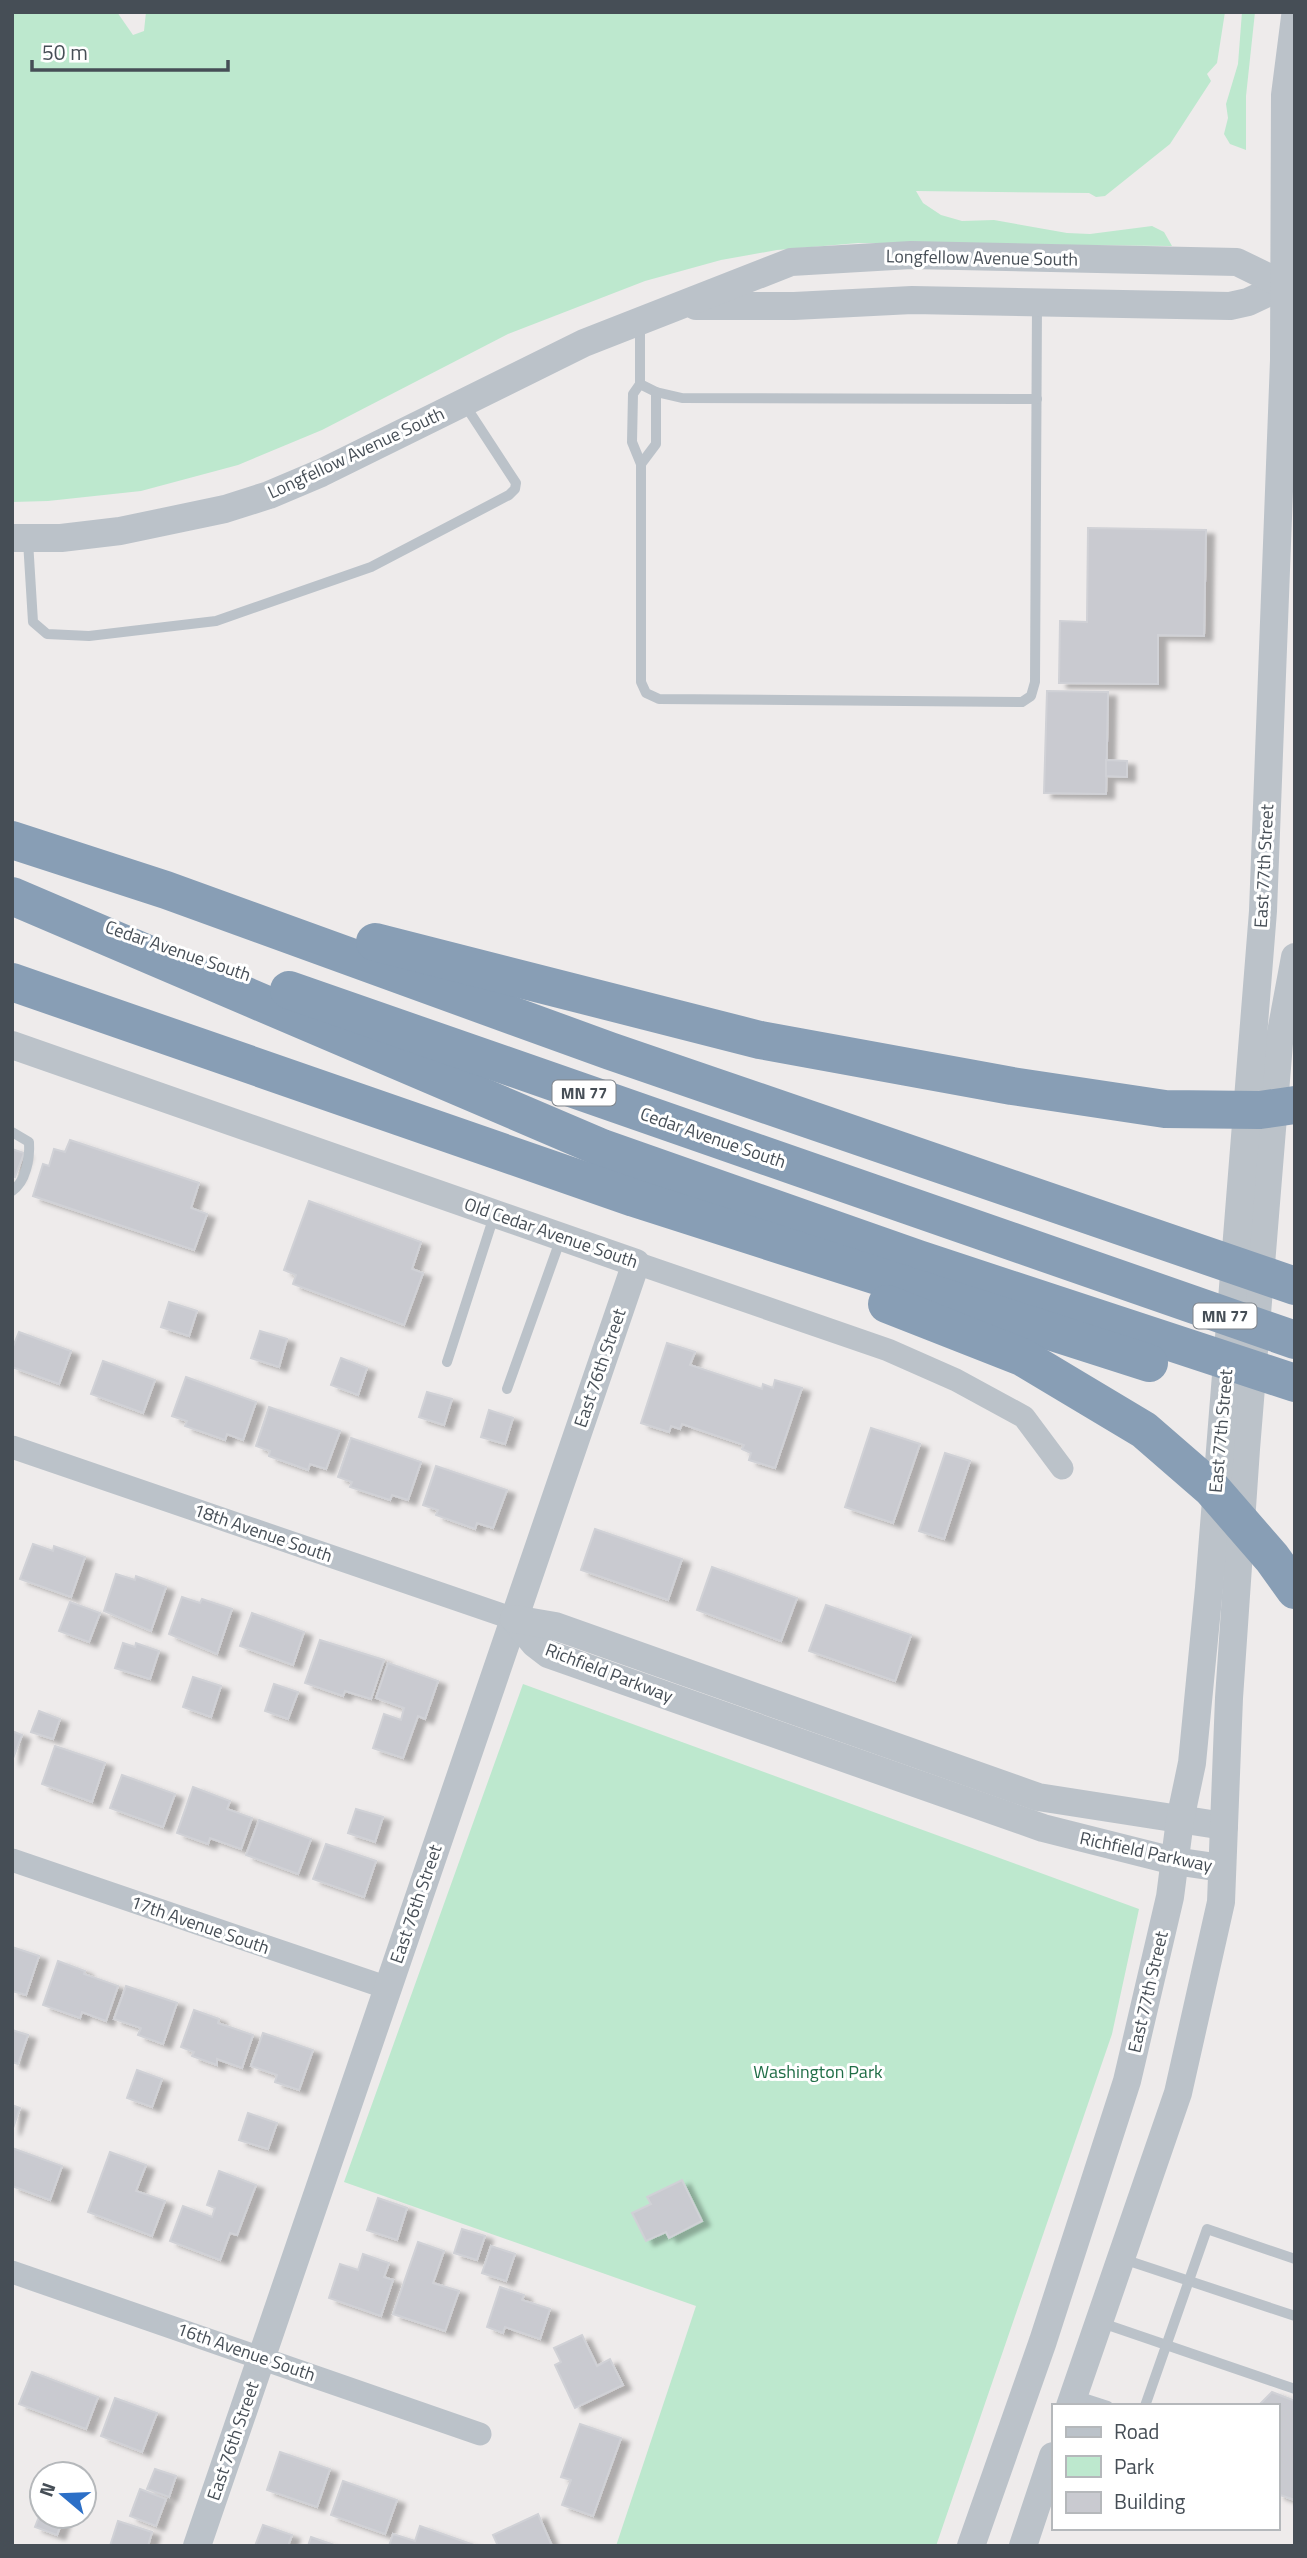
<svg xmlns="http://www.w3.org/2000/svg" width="1307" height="2558" viewBox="0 0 1307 2558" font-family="'Titillium Web',sans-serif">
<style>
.green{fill:#bde8ce}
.building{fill:#c9cad0;stroke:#d0d1d6;stroke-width:2;filter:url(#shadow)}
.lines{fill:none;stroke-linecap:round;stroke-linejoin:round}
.service{stroke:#bbc2c9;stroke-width:10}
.minor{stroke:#bbc2c9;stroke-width:23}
.tertiary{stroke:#bbc2c9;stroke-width:28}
.motorway{stroke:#889eb5;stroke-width:38}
.labels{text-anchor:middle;stroke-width:6;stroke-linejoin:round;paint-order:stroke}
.shield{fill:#fff;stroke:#7e8389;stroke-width:2}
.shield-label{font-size:16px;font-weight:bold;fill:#464e56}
.street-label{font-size:18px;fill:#464e56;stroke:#fff}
.park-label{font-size:18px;fill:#206e47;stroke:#fff}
</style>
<defs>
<filter id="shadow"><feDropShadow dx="8" dy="4.5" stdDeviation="2" flood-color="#0004"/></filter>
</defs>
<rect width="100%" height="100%" fill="#eeebeb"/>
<!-- green -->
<g class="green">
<polygon points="12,12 117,12 133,35 144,31 146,12 1225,12 1217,63 1207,74 1211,81 1170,144 1105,196 1096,197 1089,193 916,191 923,203 941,215 962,221 994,220 1067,233 1090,234 1152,226 1164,232 1172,246 858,243 777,250 721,260 645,281 508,334 322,430 238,465 141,491 48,501 12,502"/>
<polygon points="1242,12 1255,12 1246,96 1246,150 1230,144 1224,134 1228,118 1226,104 1238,64"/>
<polygon points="523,1684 1139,1909 1112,2034 936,2546 616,2546 696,2306 344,2182"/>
</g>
<!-- building -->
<g class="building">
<polygon points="1088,528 1206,530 1204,636 1158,635 1158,684 1059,683 1060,621 1087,622"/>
<polygon points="1047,691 1108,692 1106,794 1044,793"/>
<polygon points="1106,760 1127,761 1127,777 1106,776"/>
<polygon points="70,1140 199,1183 191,1208 207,1214 194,1250 33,1196 43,1164 49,1166 54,1149 65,1152"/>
<polygon points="12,1149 24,1153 15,1177 12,1176"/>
<polygon points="309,1201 421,1242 412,1269 423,1273 404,1325 293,1284 296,1275 284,1270"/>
<polygon points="169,1302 197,1311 189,1336 161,1327"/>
<polygon points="260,1331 287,1339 279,1367 251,1358"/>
<polygon points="19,1332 71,1351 59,1384 12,1367 12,1349"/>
<polygon points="667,1343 695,1352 690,1365 762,1389 763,1384 773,1388 775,1380 802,1388 775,1468 749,1460 751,1453 742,1449 744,1445 682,1424 680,1429 671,1426 669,1432 641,1423"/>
<polygon points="341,1358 367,1368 358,1395 331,1385"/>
<polygon points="103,1361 155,1380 143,1413 91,1394"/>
<polygon points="186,1377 256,1402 243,1440 227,1434 225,1440 185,1426 187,1421 172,1416"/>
<polygon points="427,1392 452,1399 444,1425 419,1417"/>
<polygon points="269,1407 340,1431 326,1469 310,1464 308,1470 269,1456 270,1451 256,1446"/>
<polygon points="489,1410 513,1418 505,1444 481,1437"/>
<polygon points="871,1428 920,1444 893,1523 845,1507"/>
<polygon points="351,1438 421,1462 408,1500 392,1495 390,1500 350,1487 352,1482 338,1477"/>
<polygon points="945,1453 970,1461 944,1539 919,1531"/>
<polygon points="436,1466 507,1490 493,1528 477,1523 475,1529 436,1515 438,1510 423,1505"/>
<polygon points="595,1529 682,1559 668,1600 581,1570"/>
<polygon points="33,1544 53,1551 54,1546 85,1557 71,1597 20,1579"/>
<polygon points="712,1567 797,1598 781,1641 697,1610"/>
<polygon points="116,1574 135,1580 136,1576 166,1587 151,1631 104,1611"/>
<polygon points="182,1597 200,1603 202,1599 232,1609 217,1654 169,1634"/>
<polygon points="70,1602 100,1613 89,1642 59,1631"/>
<polygon points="826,1605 911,1635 895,1681 809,1651"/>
<polygon points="252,1613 304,1632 293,1665 240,1646"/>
<polygon points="320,1640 384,1660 371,1699 345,1691 343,1696 305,1683"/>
<polygon points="123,1643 135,1647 136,1643 159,1651 150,1679 115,1668"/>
<polygon points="388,1663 438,1681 425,1719 418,1716 403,1758 373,1748 384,1714 401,1720 404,1708 376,1698"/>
<polygon points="193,1677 221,1686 211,1717 183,1707"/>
<polygon points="274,1684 298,1692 288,1719 265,1711"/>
<polygon points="39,1711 60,1719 53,1739 31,1732"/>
<polygon points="12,1731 22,1735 12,1761"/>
<polygon points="55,1746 105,1763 92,1802 42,1784"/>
<polygon points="122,1775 175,1794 163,1827 110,1808"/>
<polygon points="193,1787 230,1801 227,1809 252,1818 241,1849 210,1838 208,1844 177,1833"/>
<polygon points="356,1809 383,1817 375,1842 348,1833"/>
<polygon points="259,1820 311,1839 298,1874 246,1855"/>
<polygon points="326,1844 376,1861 364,1897 313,1879"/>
<polygon points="12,1947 39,1956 26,1995 12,1991"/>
<polygon points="58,1961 85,1971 84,1974 118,1986 106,2021 82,2012 80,2018 43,2005"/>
<polygon points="126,1986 177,2003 163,2044 138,2035 141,2028 114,2019"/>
<polygon points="194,2010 219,2019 218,2023 253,2035 242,2068 217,2059 217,2065 192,2056 194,2052 181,2047"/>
<polygon points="12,2030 28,2035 18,2064 12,2062"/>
<polygon points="263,2033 313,2050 299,2090 275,2082 277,2075 251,2066"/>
<polygon points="137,2070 162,2079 152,2107 127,2098"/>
<polygon points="12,2105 20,2108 12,2131"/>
<polygon points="248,2113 277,2123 268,2149 239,2140"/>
<polygon points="12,2148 62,2166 50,2200 12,2186"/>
<polygon points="110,2152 146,2165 136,2191 165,2201 152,2236 88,2212"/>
<polygon points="219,2171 256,2185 237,2235 230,2233 220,2260 170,2241 183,2206 212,2217 215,2208 207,2205"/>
<polygon points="682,2180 702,2221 669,2238 666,2232 646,2241 632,2213 651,2204 647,2197"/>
<polygon points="378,2198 407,2208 397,2240 367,2230"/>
<polygon points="462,2229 485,2236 477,2260 454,2253"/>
<polygon points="418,2242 444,2251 433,2283 459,2291 445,2331 393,2314"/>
<polygon points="491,2246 515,2254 506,2281 482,2273"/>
<polygon points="363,2254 389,2263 384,2277 393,2280 381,2316 329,2298 340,2264 358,2270"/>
<polygon points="500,2287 524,2295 522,2300 550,2309 540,2339 505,2327 503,2333 487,2327"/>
<polygon points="582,2335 597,2366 610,2359 623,2385 575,2408 555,2365 561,2362 554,2348"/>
<polygon points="32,2372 98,2397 86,2429 19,2404"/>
<polygon points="1272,2392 1295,2401 1295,2500 1277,2494 1277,2406 1258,2406"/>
<polygon points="115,2398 157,2413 142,2452 101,2436"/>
<polygon points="580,2424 621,2438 593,2516 562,2505 571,2480 561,2477"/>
<polygon points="280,2452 330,2469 317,2507 267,2490"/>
<polygon points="155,2469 176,2476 169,2497 147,2489"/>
<polygon points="343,2481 397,2500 385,2534 331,2515"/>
<polygon points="140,2489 166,2499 156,2526 130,2516"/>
<polygon points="42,2509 42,2516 64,2516 57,2535 35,2527"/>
<polygon points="538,2514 552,2546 498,2546 493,2535"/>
<polygon points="118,2521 152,2532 148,2546 110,2546"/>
<polygon points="263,2525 292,2535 288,2546 255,2546"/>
<polygon points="420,2526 474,2545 474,2546 389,2546 393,2534 415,2541"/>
<polygon points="311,2537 337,2546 308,2546"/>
</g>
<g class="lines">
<!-- service -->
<g class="service">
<polyline points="640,324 640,384 633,394 632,442 641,464 641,682 646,693 659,699 1022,702 1031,696 1035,682 1037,304"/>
<polyline points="640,384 656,392 656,444 641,464"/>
<polyline points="656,392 682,398 1037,399"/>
<polyline points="28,541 33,622 47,634 89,636 216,621 371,567 509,495 515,489 516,483 465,405"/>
<path d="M12,1132L29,1142C30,1158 26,1182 12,1191"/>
<polyline points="447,1362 494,1216"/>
<polyline points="507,1389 561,1238"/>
<polyline points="1123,2259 1295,2316"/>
<polyline points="1099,2322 1295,2389"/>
<polyline points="1074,2395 1108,2406"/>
<polyline points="1145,2406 1207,2229 1295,2259"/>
</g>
<!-- minor -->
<g class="minor">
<polyline points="636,1263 888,1350 956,1380 1024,1417 1062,1468"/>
<polyline points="12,1447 514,1619"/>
<polyline points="12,1860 388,1988"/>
<polyline points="12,2272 480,2434"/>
</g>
<!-- tertiary -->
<g class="tertiary">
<polyline points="696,306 794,306 912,300 1230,306 1248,302 1284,285"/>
<polyline points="12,538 61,538 120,531 225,509 269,495 321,473 584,343 791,262 911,255 1237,262 1284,285 1295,286"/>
<polyline points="12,1045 636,1263 197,2546"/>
<polyline points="514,1619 535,1644 548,1654 1043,1828 1174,1861 1222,1868"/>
<polyline points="514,1619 555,1626 1038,1797 1224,1826"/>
<polyline points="1070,2406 1178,2093 1221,1902 1229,1698 1246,1449 1279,1043 1295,957"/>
<polyline points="971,2546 1043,2341 1127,2081 1170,1897 1180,1820 1192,1763 1209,1588 1263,911 1284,360 1285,95 1295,17"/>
<polyline points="1023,2546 1053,2456"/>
</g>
<!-- motorway -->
<g class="motorway">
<polyline points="12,840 166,890 610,1051 1295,1286"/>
<polyline points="12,896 602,1148 918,1259 1295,1383"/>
<polyline points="375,942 760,1040 1012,1086 1165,1109 1260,1110 1295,1105"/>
<polyline points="12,982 634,1198 1149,1363"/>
<polyline points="289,990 1295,1340"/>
<polyline points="887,1304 1022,1357 1144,1430 1212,1489 1272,1558 1295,1590"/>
</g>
</g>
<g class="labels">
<!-- shield labels -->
<g class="shield">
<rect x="552.5" y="1080.5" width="63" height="25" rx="5"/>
<rect x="1193.5" y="1303.5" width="63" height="25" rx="5"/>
</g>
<g class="shield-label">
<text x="584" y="1099">MN 77</text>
<text x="1225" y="1322">MN 77</text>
</g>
<!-- street labels -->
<g class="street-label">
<text transform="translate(982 258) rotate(1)" y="6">Longfellow Avenue South</text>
<text transform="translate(356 453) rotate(-25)" y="6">Longfellow Avenue South</text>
<text transform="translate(1264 866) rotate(-87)" y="6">East 77th Street</text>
<text transform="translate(178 951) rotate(19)" y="6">Cedar Avenue South</text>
<text transform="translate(713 1138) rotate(19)" y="6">Cedar Avenue South</text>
<text transform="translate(551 1233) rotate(19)" y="6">Old Cedar Avenue South</text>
<text transform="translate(600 1368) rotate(-71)" y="6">East 76th Street</text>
<text transform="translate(1221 1431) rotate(-85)" y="6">East 77th Street</text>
<text transform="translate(263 1533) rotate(19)" y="6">18th Avenue South</text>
<text transform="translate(609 1673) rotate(21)" y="6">Richfield Parkway</text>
<text transform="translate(1146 1852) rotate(12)" y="6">Richfield Parkway</text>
<text transform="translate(416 1904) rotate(-71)" y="6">East 76th Street</text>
<text transform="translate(200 1925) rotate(19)" y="6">17th Avenue South</text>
<text transform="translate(1148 1992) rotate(-77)" y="6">East 77th Street</text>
<text transform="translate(246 2352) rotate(19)" y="6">16th Avenue South</text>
<text transform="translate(233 2441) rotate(-71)" y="6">East 76th Street</text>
</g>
<!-- park labels -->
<g class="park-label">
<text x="818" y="2078">Washington Park</text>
</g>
</g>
<!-- border -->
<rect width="1307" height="2558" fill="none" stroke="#464e56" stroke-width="28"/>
<!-- legend -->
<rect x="1052" y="2404" width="228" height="126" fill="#ffffff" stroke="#b5b8bb" stroke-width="2"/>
<rect x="1066" y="2427" width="35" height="10" fill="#bbc2c9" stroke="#b5b8bb" stroke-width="2"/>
<text x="1114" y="2439" font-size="21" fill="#464e56">Road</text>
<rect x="1066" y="2456" width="35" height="21" fill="#bde8ce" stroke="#b5b8bb" stroke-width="2"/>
<text x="1114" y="2474" font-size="21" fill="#464e56">Park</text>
<rect x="1066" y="2492" width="35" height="21" fill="#c9cad0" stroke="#b5b8bb" stroke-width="2"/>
<text x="1114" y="2509" font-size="21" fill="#464e56">Building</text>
<!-- north arrow -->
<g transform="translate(63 2495) rotate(289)"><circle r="33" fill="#ffffff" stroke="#b5b8bb" stroke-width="2"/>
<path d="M0-5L12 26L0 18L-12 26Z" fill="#2c6fc7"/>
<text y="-10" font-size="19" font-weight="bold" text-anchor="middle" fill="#464e56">N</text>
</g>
<!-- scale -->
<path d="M32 60v10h196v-10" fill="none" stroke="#464e56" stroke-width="3.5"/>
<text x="42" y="60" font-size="21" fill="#464e56" stroke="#ffffff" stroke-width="5" paint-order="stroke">50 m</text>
</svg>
